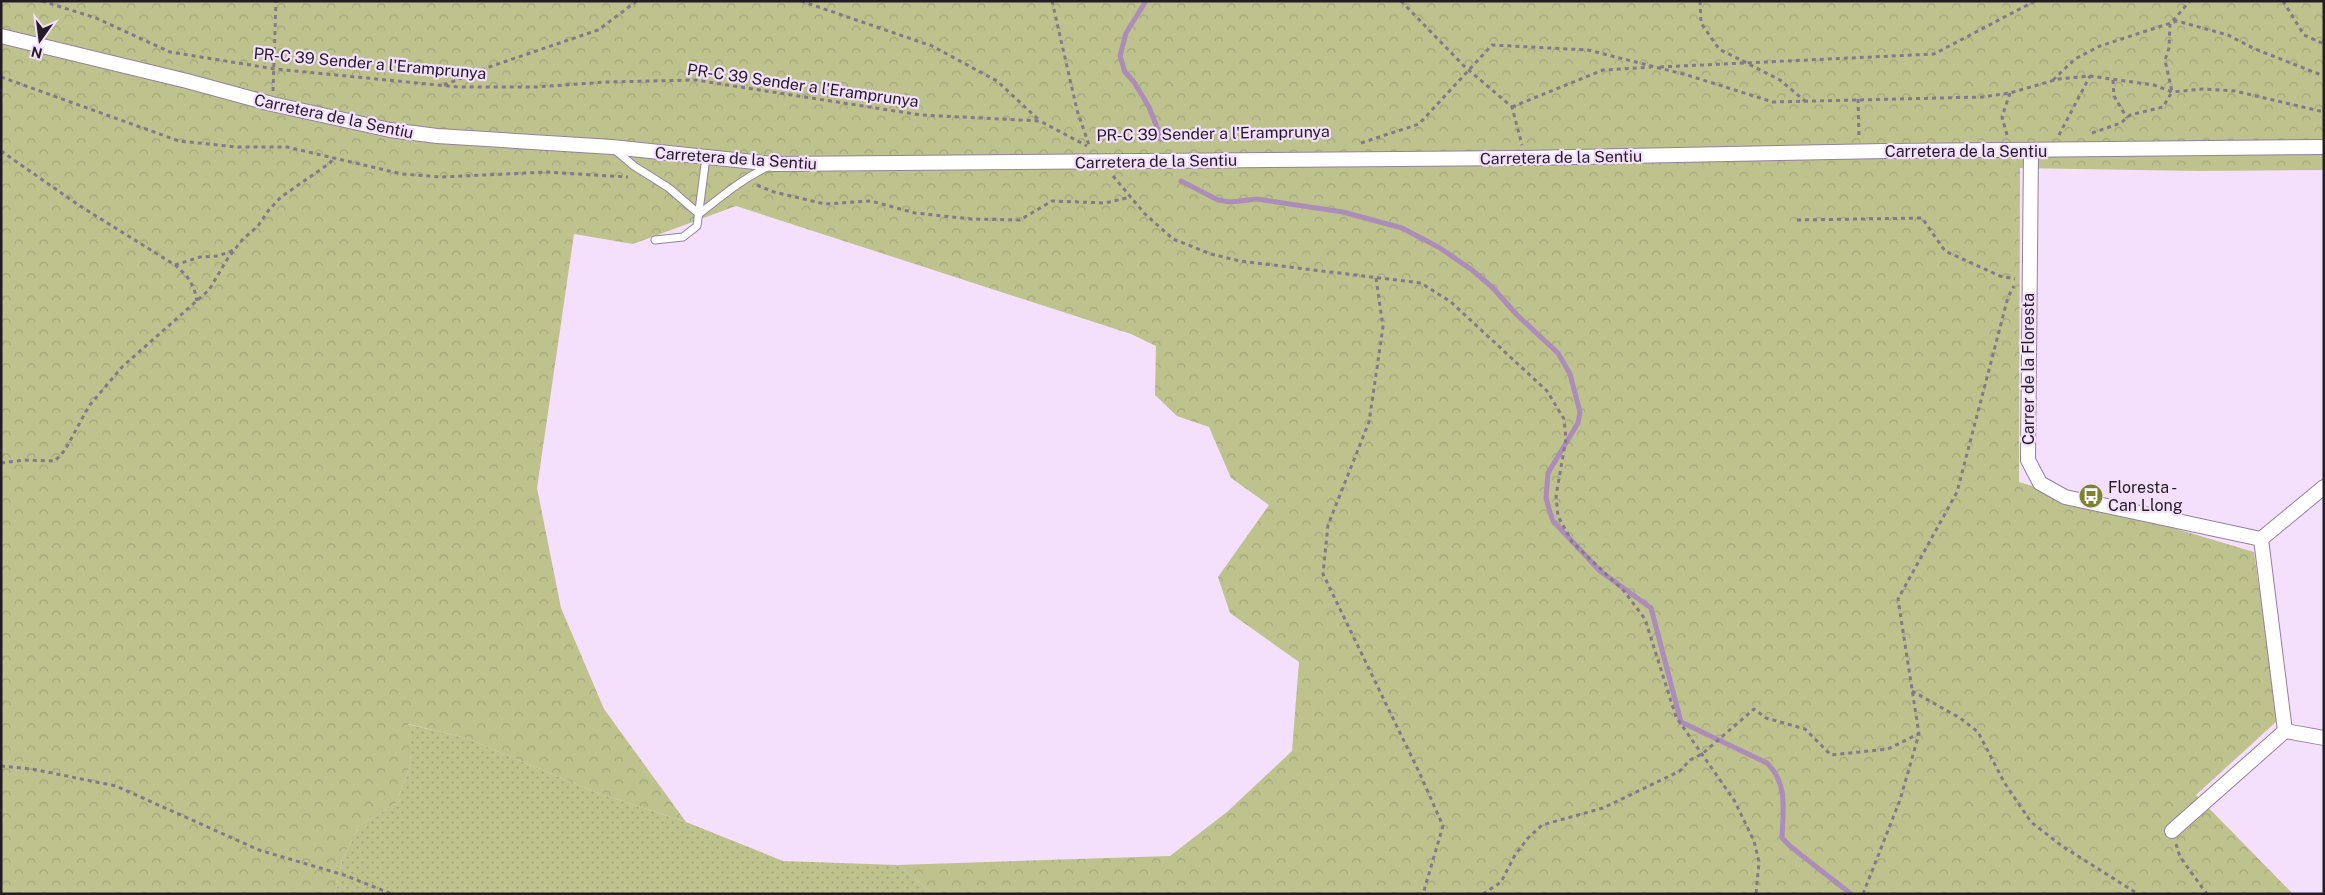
<svg xmlns="http://www.w3.org/2000/svg" width="2325" height="895" viewBox="0 0 2325 895" font-family="'Public Sans',sans-serif">
<style>
.grass{fill:url(#grass-dots)}
.forest{fill:url(#forest-crowns)}
.lines{fill:none;stroke-linecap:round;stroke-linejoin:round}
.stream{stroke:#ac8cb9;stroke-width:5}
.service-casing{stroke:#94819c;stroke-width:9}
.minor-casing{stroke:#94819c;stroke-width:16}
.path{stroke:#86788b;stroke-width:3;stroke-dasharray:4 4;stroke-linecap:butt}
.service{stroke:#fff;stroke-width:7}
.minor{stroke:#fff;stroke-width:14}
.labels{text-anchor:middle;stroke-width:4.5;stroke-linejoin:round;paint-order:stroke}
.street-label{font-size:16px;fill:#231c26;stroke:#f4dffc}
.poi-label{font-size:16px;fill:#231c26;stroke:#f4dffc;text-anchor:start}
</style>
<defs>
<pattern id="grass-dots" width="8" height="8" patternUnits="userSpaceOnUse" patternTransform="scale(1.25)"><rect width="8" height="8" fill="#bec28c"/><path d="M2 2h.1M6 6h.1" fill="none" stroke="#a3a679" stroke-width="1.8" stroke-linecap="round"/></pattern>
<pattern id="forest-crowns" width="20" height="18" patternUnits="userSpaceOnUse" patternTransform="scale(1.25)"><rect width="20" height="18" fill="#bec28c"/><path d="M2 6a3 3 0 1 1 6 0M12 15a3 3 0 1 1 6 0" fill="none" stroke="#a3a679"/></pattern>
</defs>
<rect width="100%" height="100%" fill="#f4dffc"/>
<!-- grass -->
<polygon class="grass" points="407,724 466,738 595,792 686,822 783,861 897,865 934,894 335,894 342,860 359,826 396,803 411,764"/>
<!-- forest -->
<polygon class="forest" points="1,1 2324,1 2324,170 2200,171 2020,168 2019,482 2254,552 2278,720 2196,795 2293,894 934,894 897,865 1170,856 1227,812 1292,751 1299,662 1230,613 1218,577 1269,505 1231,478 1209,427 1177,416 1155,395 1156,346 1131,334 736,206 633,244 574,234 537,488 561,608 604,709 686,822 595,792 466,738 408,724 411,764 396,803 359,826 342,860 335,894 1,894"/>
<g class="lines">
<!-- stream -->
<g class="stream">
<polyline points="1146,1 1126,33 1120,56 1125,72 1134,82 1149,107 1162,140"/>
<path d="M1181,181L1218,200L1231,202L1257,199L1343,212L1402,228L1440,248L1472,270L1492,287L1517,315L1558,353L1570,374L1580,412L1578,423L1548,473L1546,498L1549,509L1553,521L1600,571L1651,608L1681,722L1767,763C1788,783 1783,811 1782,838L1791,847L1851,894"/>
</g>
<defs>
<g id="service">
<path d="M614,149L634,166L669,188L699,214C722,196 742,179 769,166"/>
<polyline points="655,240 683,237 697,226 706,157"/>
</g>
<g id="minor">
<polyline points="1,36 187,81 272,104 390,130 437,136 612,147 774,164 1524,158 1886,151 2324,147"/>
<polyline points="2031,150 2028,460 2040,483 2065,497 2261,539 2285,731 2324,738"/>
<polyline points="2261,539 2324,487"/>
<polyline points="2172,831 2285,731"/>
</g>
</defs>
<!-- service casing -->
<use href="#service" class="service-casing"/>
<!-- minor casing -->
<use href="#minor" class="minor-casing"/>
<!-- path -->
<g class="path">
<polyline points="42,1 96,18 170,52 275,69 458,87 536,87 606,82 695,80 921,115 1040,121 1087,146"/>
<polyline points="801,1 932,46 997,81 1040,121"/>
<polyline points="1052,1 1077,110 1090,148"/>
<polyline points="1401,1 1464,66 1512,107 1522,145"/>
<polyline points="1700,1 1701,23 1719,49 1780,80 1805,101"/>
<polyline points="2283,1 2304,35 2324,44"/>
<polyline points="1660,67 1934,54 2035,1"/>
<polyline points="1,77 179,141 237,147 287,147 402,174 442,177 548,172 628,177"/>
<polyline points="2053,80 2075,59 2100,46 2177,21 2228,35 2255,49 2324,76"/>
<polyline points="2113,80 2114,96 2127,118"/>
<polyline points="444,85 489,67 598,30 637,1"/>
<polyline points="273,91 276,1"/>
<polyline points="1858,99 1859,138"/>
<polyline points="1512,107 1603,70 1651,67"/>
<polyline points="2092,133 2121,123 2130,115 2163,107 2172,92 2165,60 2169,48 2170,24 2190,1"/>
<polyline points="2007,135 2002,117 2010,93"/>
<polyline points="2059,135 2090,76"/>
<polyline points="1361,143 1419,124 1492,45 1588,50 1687,75 1773,102 1982,97 2010,93 2058,79 2090,76 2154,85 2172,92 2203,89 2235,91 2324,112"/>
<polyline points="1,151 80,206 175,265 186,275 194,288 197,301"/>
<polyline points="1113,176 1145,214 1173,239 1211,254 1240,261 1421,283 1451,302 1547,391 1564,419 1566,439 1556,496 1558,516 1572,542 1624,591 1645,619 1676,717 1734,800 1754,841 1759,862 1756,894"/>
<polyline points="757,185 774,192 825,204 871,201 915,213 971,219 1020,220 1052,201 1105,203 1131,197"/>
<polyline points="1797,220 1922,218 1945,251 2000,276 2015,279"/>
<polyline points="175,265 200,257 218,256 234,250"/>
<polyline points="1376,278 1383,327 1369,422 1328,525 1323,574 1420,774 1443,826 1423,894"/>
<polyline points="1,463 24,460 55,461 65,450 89,406 122,367 209,290 228,258 243,239 258,226 268,211 281,197 330,163 334,157"/>
<polyline points="1912,691 1960,718 1978,732 2004,782 2031,822 2062,846 2138,894"/>
<polyline points="1,766 32,769 116,786 259,850 344,875 392,894"/>
<polyline points="2176,844 2180,857 2207,894"/>
<polyline points="1483,894 1501,882 1515,855 1528,838 1542,825 1603,808 1680,771 1690,760 1702,754 1754,709 1766,718 1805,729 1831,755 1888,749 1918,734"/>
<polyline points="1863,894 1900,800 1919,734 1898,599 1957,492 2008,297 2014,286"/>
</g>
<!-- service -->
<use href="#service" class="service"/>
<!-- minor -->
<use href="#minor" class="minor"/>
</g>
<!-- icons -->
<defs>
<symbol id="bus-disc" viewBox="-11 -11 22 22"><circle r="9.5" fill="#7f832e" stroke="#f4dffc"/><path d="M-5-6H5V4H4V6H2V4H-2V6H-4V4H-5ZM-3.5-4V0h7V-4ZM-3.5 1.2v1.5H-2V1.2ZM2 1.2v1.5H3.5V1.2Z" fill="#fff"/></symbol>
</defs>
<g fill-rule="evenodd">
<use href="#bus-disc" x="2077" y="482" width="28" height="28"/>
</g>
<g class="labels">
<!-- street labels -->
<g class="street-label">
<text transform="translate(370 63) rotate(5)" y="6">PR-C 39 Sender a l'Eramprunya</text>
<text transform="translate(803 85) rotate(8)" y="6">PR-C 39 Sender a l'Eramprunya</text>
<text transform="translate(334 116) rotate(12)" y="6">Carretera de la Sentiu</text>
<text transform="translate(1213 133) rotate(-1)" y="6">PR-C 39 Sender a l'Eramprunya</text>
<text x="1966" y="157">Carretera de la Sentiu</text>
<text transform="translate(1561 157) rotate(-1)" y="6">Carretera de la Sentiu</text>
<text transform="translate(736 158) rotate(4)" y="6">Carretera de la Sentiu</text>
<text transform="translate(1156 161) rotate(-1)" y="6">Carretera de la Sentiu</text>
<text transform="translate(2028 369) rotate(-90)" y="6">Carrer de la Floresta</text>
</g>
<!-- poi labels -->
<g class="poi-label">
<text x="2108" y="493">Floresta -<tspan x="2108" dy="18">Can Llong</tspan></text>
</g>
</g>
<!-- border -->
<rect width="2325" height="895" fill="none" stroke="#231c26" stroke-width="5"/>
<!-- north arrow -->
<g transform="translate(40 40) rotate(194)" stroke="#f4dffc" stroke-width="4" paint-order="stroke">
<path d="M0-4L9 19L0 12L-9 19Z" fill="#231c26"/>
<text y="-8" font-size="14" font-weight="bold" text-anchor="middle" fill="#231c26">N</text>
</g>
</svg>
